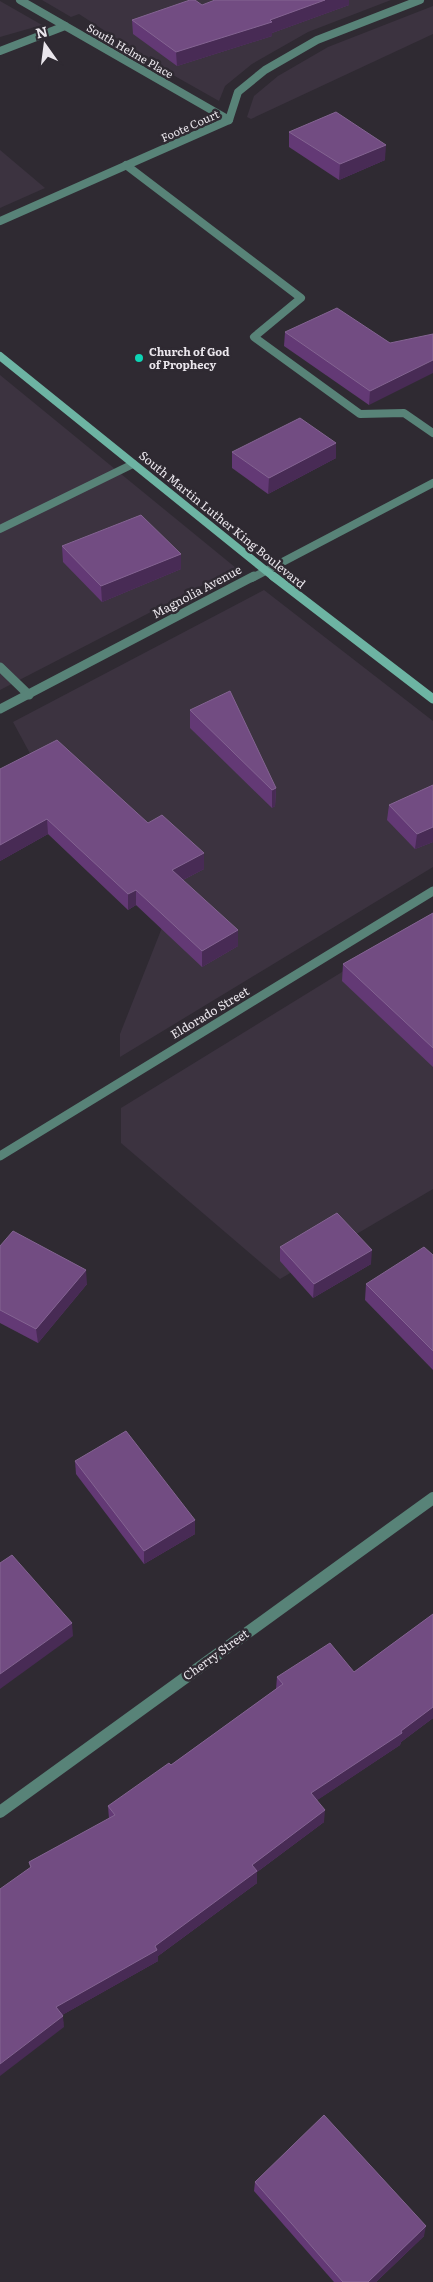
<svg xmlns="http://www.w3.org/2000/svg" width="433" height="2282" viewBox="0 0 433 2282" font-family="Literata,serif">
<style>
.built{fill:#3c3340}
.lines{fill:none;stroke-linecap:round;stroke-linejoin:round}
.lane-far1{stroke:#588378;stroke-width:8}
.lane{stroke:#588378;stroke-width:9}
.street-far2{stroke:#588378;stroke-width:8}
.street-far1{stroke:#588378;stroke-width:9}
.street{stroke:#588378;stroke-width:12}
.secondary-far1{stroke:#6db4a3;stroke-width:8}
.secondary{stroke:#6db4a3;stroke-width:9}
.wall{fill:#633975}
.shaded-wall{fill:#482b55}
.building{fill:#724c82;stroke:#846492}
.poi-dot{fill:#0dd5b5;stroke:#2f2a32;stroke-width:2}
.labels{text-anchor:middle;stroke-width:5;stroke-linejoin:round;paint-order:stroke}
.far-street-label{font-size:11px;fill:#eae6ec;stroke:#2f2a32}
.far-poi-label{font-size:11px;font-weight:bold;fill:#eae6ec;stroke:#2f2a32;text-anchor:start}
.street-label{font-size:12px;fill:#eae6ec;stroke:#2f2a32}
</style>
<rect width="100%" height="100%" fill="#2f2a32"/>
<!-- built -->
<g class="built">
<polygon points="42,0 391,0 308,32 252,64 225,86 219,101 173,75 79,14 71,17"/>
<polygon points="0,1 42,25 0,37"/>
<polygon points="433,6 433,34 251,119 247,117 254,96 278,76 328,47"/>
<polygon points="0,150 45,188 0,208"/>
<polygon points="0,375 236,568 0,690"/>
<polygon points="264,590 433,721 433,867 120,1057 120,1034 169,910 86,857 13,722"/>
<polygon points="433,916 433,1189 280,1279 121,1143 121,1108"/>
</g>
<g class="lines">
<!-- lane-far1 -->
<g class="lane-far1">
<polyline points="0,51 65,26"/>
<polyline points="126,165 301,298 254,337 360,414 404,413 433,433"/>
<polyline points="0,529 133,464"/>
</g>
<!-- lane -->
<polyline class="lane" points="0,667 29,695"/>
<!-- street-far2 -->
<g class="street-far2">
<polyline points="20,0 229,120"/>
<polyline points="0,221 229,120 238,92 265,70 317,40 420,0"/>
<polyline points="252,578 433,483"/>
</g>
<!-- street-far1 -->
<g class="street-far1">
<polyline points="0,709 254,576"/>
<polyline points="0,1156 433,891"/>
</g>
<!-- street -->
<polyline class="street" points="0,1812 433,1498"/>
<!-- secondary-far1 -->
<polyline class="secondary-far1" points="0,356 275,578"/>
<!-- secondary -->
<polyline class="secondary" points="273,576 433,699"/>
</g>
<!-- wall -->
<g class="wall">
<polygon points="202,5 349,5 272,33 272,36 177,66 133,34 132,20"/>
<polygon points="289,132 385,160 339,180 289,147"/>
<polygon points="285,332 390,343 369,405 284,346"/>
<polygon points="336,443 336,458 268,494 232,468 232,452"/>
<polygon points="62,546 181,554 181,569 102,602 63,562"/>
<polygon points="190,710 276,788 275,806 272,808 190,728"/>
<polygon points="0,769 148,823 204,869 183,880 238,946 202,967 136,905 128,910 48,834 0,861"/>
<polygon points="433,785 433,842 415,849 387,820 389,805"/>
<polygon points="433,913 433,1067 342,981 343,964"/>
<polygon points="0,1246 87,1284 38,1343 0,1323"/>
<polygon points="280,1247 371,1264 313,1298 280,1261"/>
<polygon points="433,1255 433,1370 365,1300 366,1284"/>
<polygon points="75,1461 195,1520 195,1534 144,1564 76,1474"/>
<polygon points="433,1614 433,1718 401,1742 400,1745 317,1800 324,1822 257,1872 257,1883 158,1956 158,1961 62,2015 64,2027 29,1862 109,1819 108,1806 171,1765 276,1689 277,1677 354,1672"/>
<polygon points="255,2182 424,2236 376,2282 334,2282 254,2191"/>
</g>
<!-- shaded-wall -->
<g class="shaded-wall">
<polygon points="325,0 349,0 349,5 272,33 272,36 177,66 176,52 270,20"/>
<polygon points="386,145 385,160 339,180 340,164"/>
<polygon points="433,360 433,373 369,405 370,391"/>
<polygon points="336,443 336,458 268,494 269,478"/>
<polygon points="181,554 181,569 102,602 101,586"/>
<polygon points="276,788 275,806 272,808 272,790"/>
<polygon points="47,819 48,834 0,861 0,845"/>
<polygon points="433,827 433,842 415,849 417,834"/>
<polygon points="204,853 204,869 173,885 172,870"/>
<polygon points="136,890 136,905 128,910 128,894"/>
<polygon points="238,930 238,946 202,967 202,951"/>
<polygon points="372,1250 371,1264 313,1298 314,1284"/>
<polygon points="86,1270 87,1284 38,1343 36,1329"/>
<polygon points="195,1520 195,1534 144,1564 144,1551"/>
<polygon points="72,1623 73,1636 0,1689 0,1674"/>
<polygon points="433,1707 433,1718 401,1742 400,1745 310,1805 311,1793 401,1731"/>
<polygon points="325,1810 324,1822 257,1872 257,1883 158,1956 158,1961 57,2018 56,2007 155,1946 252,1865"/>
<polygon points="63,2016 64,2027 0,2076 0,2064"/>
<polygon points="426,2226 424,2236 376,2282 368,2282"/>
</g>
<!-- building -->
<g class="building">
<polygon points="190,0 195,0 202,5 215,0 325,0 270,20 272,22 176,52 132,20"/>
<polygon points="336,112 386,145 340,164 289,132"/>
<polygon points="337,308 390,343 433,334 433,360 370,391 285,332"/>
<polygon points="300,418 336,443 269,478 232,452"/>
<polygon points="141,515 181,554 101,586 62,546"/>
<polygon points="230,691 276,788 272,790 190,710"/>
<polygon points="57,740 148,823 162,815 204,853 172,870 238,930 202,951 136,890 128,894 47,819 0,845 0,769"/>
<polygon points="433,785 433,827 417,834 389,805"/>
<polygon points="433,913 433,1048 343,964"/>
<polygon points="337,1213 372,1250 314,1284 280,1247"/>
<polygon points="13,1231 86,1270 36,1329 0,1310 0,1246"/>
<polygon points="424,1247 433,1255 433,1351 366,1284"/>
<polygon points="126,1431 195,1520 144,1551 75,1461"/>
<polygon points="12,1555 72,1623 0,1674 0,1563"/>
<polygon points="433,1614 433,1707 401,1731 402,1733 311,1793 325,1810 252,1865 257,1871 155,1946 157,1950 56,2007 63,2016 0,2064 0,1889 31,1867 29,1862 115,1815 108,1806 169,1763 171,1765 283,1684 277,1677 330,1643 354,1672"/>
<polygon points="324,2115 426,2226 368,2282 343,2282 255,2182"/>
</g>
<!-- markers -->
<circle class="poi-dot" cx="139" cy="358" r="5"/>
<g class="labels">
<!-- far-street labels -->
<g class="far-street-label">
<text transform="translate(130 51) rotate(30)" y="4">South Helme Place</text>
<text transform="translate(190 126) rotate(-24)" y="4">Foote Court</text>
</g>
<!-- far-poi labels -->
<g class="far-poi-label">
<text x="149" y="356">Church of God<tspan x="149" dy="13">of Prophecy</tspan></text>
</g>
<!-- street labels -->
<g class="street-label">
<text transform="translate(222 520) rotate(39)" y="4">South Martin Luther King Boulevard</text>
<text transform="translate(197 592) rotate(-28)" y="4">Magnolia Avenue</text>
<text transform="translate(210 1013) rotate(-31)" y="4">Eldorado Street</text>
<text transform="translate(216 1655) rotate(-36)" y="4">Cherry Street</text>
</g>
</g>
<!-- north arrow -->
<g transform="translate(45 45) rotate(346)" stroke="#2f2a32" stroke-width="4" paint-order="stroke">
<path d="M0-4L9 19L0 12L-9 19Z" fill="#eae6ec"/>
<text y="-8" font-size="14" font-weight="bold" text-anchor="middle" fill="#eae6ec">N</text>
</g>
</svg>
